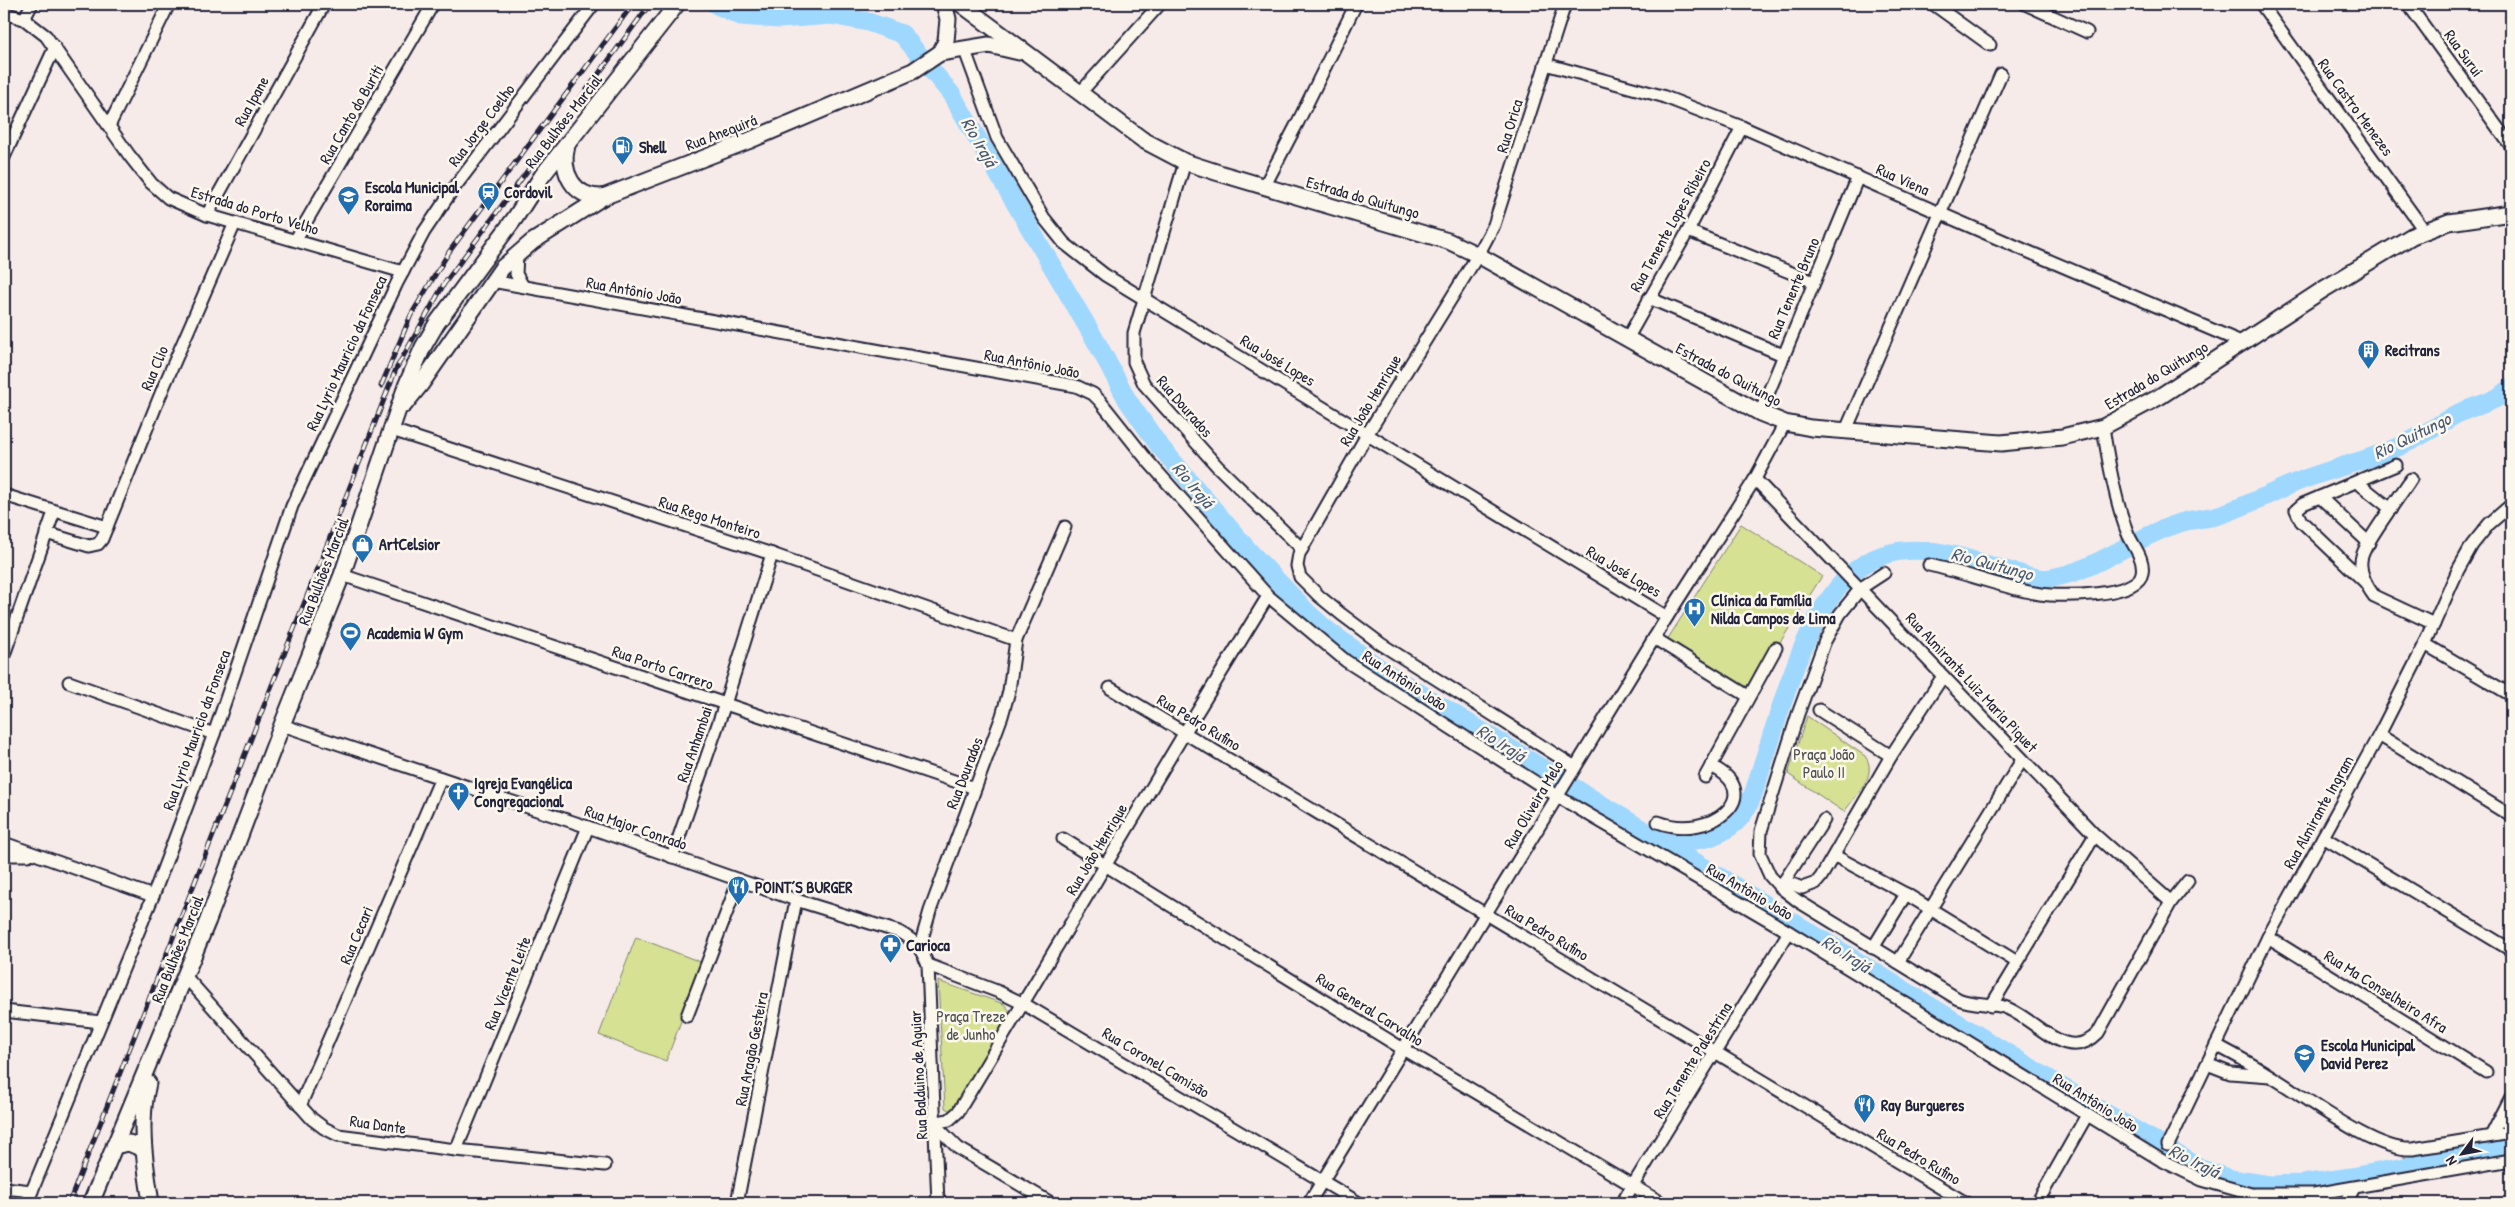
<svg xmlns="http://www.w3.org/2000/svg" width="2515" height="1207" viewBox="0 0 2515 1207" font-family="'Patrick Hand',sans-serif">
<style>
.green{fill:#d6e194;stroke:#7c8268}
.lines{fill:none;stroke-linecap:round;stroke-linejoin:round}
.river{stroke:#9ed8fe;stroke-width:19}
.minor-casing{stroke:#22223b;stroke-width:15}
.major-casing{stroke:#22223b;stroke-width:19}
.minor{stroke:#fbf7ec;stroke-width:11}
.major{stroke:#fbf7ec;stroke-width:15}
.rail-casing{stroke:#22223b;stroke-width:5}
.rail{stroke:#fbf7ec;stroke-width:3;stroke-dasharray:9;stroke-linecap:butt}
.labels{text-anchor:middle;stroke-width:5;stroke-linejoin:round;paint-order:stroke}
.street-label{font-size:16px;fill:#22223b;stroke:#fbf7ec}
.poi-label{font-size:16px;font-weight:bold;fill:#22223b;stroke:#fbf7ec;text-anchor:start}
.park-label{font-size:16px;fill:#4f5251;stroke:#fbf7ec}
.water-label{font-size:18px;font-style:italic;fill:#475976;stroke:#fbf7ec}
</style>
<rect width="100%" height="100%" fill="#f7ebea"/>
<filter id="ink" filterUnits="userSpaceOnUse"><feTurbulence type="fractalNoise" baseFrequency=".02" numOctaves="2"/><feDisplacementMap in="SourceGraphic" scale="10" xChannelSelector="R" yChannelSelector="G"/><feConvolveMatrix kernelMatrix="1 2 1 2 8 2 1 2 1" color-interpolation-filters="sRGB"/></filter>
<g filter="url(#ink)">
<!-- green -->
<g class="green">
<polygon points="1741,524 1822,576 1748,693 1667,640"/>
<path d="M1807,716L1865,756C1879,775 1855,796 1844,812L1788,774Z"/>
<polygon points="636,937 703,963 666,1061 599,1035"/>
<polygon points="938,981 1004,1004 1009,1010 1010,1018 959,1109 951,1111 945,1108"/>
<polygon points="2344,1198 2341,1203 2273,1203"/>
</g>
<g class="lines">
<!-- river -->
<g class="river">
<polyline points="715,4 741,16 779,19 831,15 868,22 902,34 952,95 1097,343 1128,401 1158,444 1248,550 1308,613 1327,630 1382,670 2090,1104 2204,1170 2231,1179 2270,1185 2303,1184 2351,1177 2511,1147"/>
<path d="M1665,843C1691,841 1714,841 1735,823C1751,809 1756,785 1762,766C1784,703 1811,578 1883,555C1928,541 1970,561 2013,572C2024,575 2038,580 2050,578C2097,571 2132,538 2177,524C2190,519 2205,519 2219,515C2247,506 2274,491 2302,480C2331,469 2360,462 2388,451C2401,446 2415,439 2427,432C2438,426 2448,418 2459,413C2479,404 2495,403 2511,388"/>
</g>
<defs>
<g id="minor">
<polyline points="1565,4 1494,225 1478,255 1368,433 1299,554 1297,566 1300,577 1319,596 1341,614 1381,644 1575,767"/>
<polyline points="1933,4 1990,45"/>
<polyline points="2025,4 2087,32"/>
<polyline points="2261,4 2424,230"/>
<polyline points="2408,4 2511,146"/>
<polyline points="4,13 24,19 46,36 129,155 151,183 168,198 207,215 403,272"/>
<polyline points="24,19 32,4"/>
<polyline points="964,48 997,138 1044,218 1064,243 1105,275 1667,617"/>
<polyline points="1545,64 1662,96 1742,127 2029,252 2241,342"/>
<polyline points="1080,93 1160,4"/>
<polyline points="109,126 169,4"/>
<polyline points="4,157 55,47"/>
<polyline points="1185,162 1134,333 1134,362 1144,384 1217,466 1302,549"/>
<polyline points="1264,187 1298,122 1356,4"/>
<polyline points="207,215 324,4"/>
<polyline points="1688,231 1814,282"/>
<polyline points="296,239 433,4"/>
<polyline points="517,254 516,274 523,286"/>
<polyline points="492,281 1076,386 1093,394 1100,401 1147,460 1268,596 1346,661 1557,796 1789,932 2161,1160 2202,1180 2251,1194 2266,1203"/>
<polyline points="1649,298 1783,355"/>
<polyline points="1627,339 1688,231 1742,127"/>
<polyline points="1760,413 1858,177"/>
<polyline points="392,430 772,554 1016,640"/>
<polyline points="1846,430 2001,74"/>
<polyline points="1755,479 2095,835 2171,902"/>
<path d="M2411,479C2399,498 2368,537 2362,556C2358,569 2366,585 2374,596L2434,624"/>
<polyline points="2357,482 2391,509"/>
<polyline points="4,495 107,527"/>
<polyline points="2320,497 2369,543"/>
<polyline points="46,533 89,546 98,544 102,539 164,386 235,223"/>
<path d="M1929,565C1966,573 2003,588 2040,594C2060,597 2138,597 2142,573C2145,559 2133,546 2128,534C2116,504 2108,460 2103,427"/>
<path d="M1884,573L1861,588L1840,614L1825,641L1798,714L1761,831L1760,854L1770,876L1780,887L1798,901L1958,999C1973,1005 1989,1003 2004,1007C2035,1017 2066,1066 2098,1033L2171,902L2188,881"/>
<polyline points="342,575 975,788"/>
<polyline points="2365,582 2301,521 2296,510 2303,504 2396,465"/>
<polyline points="1654,638 1748,696"/>
<polyline points="2425,644 2511,695"/>
<polyline points="4,655 54,512"/>
<polyline points="69,682 214,734"/>
<polyline points="1110,688 1966,1203"/>
<polyline points="1819,710 1891,756"/>
<path d="M282,725L588,827L796,900L899,932C917,942 920,947 928,965L938,1203"/>
<polyline points="2379,735 2511,816"/>
<polyline points="1711,766 1776,648"/>
<path d="M1658,822C1710,842 1769,794 1711,766L1705,777"/>
<polyline points="2323,837 2511,950"/>
<polyline points="1063,839 1403,1049 1662,1203"/>
<polyline points="4,843 153,896"/>
<polyline points="4,855 28,855"/>
<polyline points="1835,856 1906,894 2017,962"/>
<polyline points="672,857 725,704 772,554"/>
<polyline points="1784,881 1802,888 1816,883 1821,877 1891,756 1943,676"/>
<polyline points="1781,886 1824,820"/>
<polyline points="2268,937 2486,1072"/>
<polyline points="920,946 930,911 1002,716 1009,691 1016,640 1065,527"/>
<polyline points="1873,948 1906,894"/>
<polyline points="1898,962 2022,760"/>
<polyline points="928,965 999,992 1024,1004 1359,1203"/>
<polyline points="185,976 312,1119 324,1128 338,1135 456,1150 605,1165"/>
<polyline points="1991,1006 2095,835"/>
<polyline points="4,1011 101,1022"/>
<polyline points="687,1016 739,880"/>
<path d="M2216,1045C2235,1055 2254,1065 2272,1077C2306,1097 2375,1152 2413,1149L2511,1133"/>
<polyline points="2207,1064 2230,1073 2270,1076"/>
<polyline points="300,1106 441,778"/>
<polyline points="936,1122 949,1120 958,1112 1185,732 1268,596"/>
<polyline points="937,1127 958,1148 1051,1203"/>
<polyline points="2491,1136 2511,1097"/>
<polyline points="2168,1145 2268,937 2379,735 2425,644 2458,570 2472,545 2489,524 2511,505"/>
<polyline points="456,1150 588,827"/>
<polyline points="4,1188 32,1191"/>
<polyline points="2254,1194 2314,1194 2511,1160"/>
<polyline points="27,1203 153,896 214,734 292,506 397,283 424,232 451,192 594,4"/>
<polyline points="737,1203 796,900"/>
<polyline points="1309,1203 1667,617 1755,479 1785,423"/>
<polyline points="1622,1203 1789,932"/>
<polyline points="2037,1203 2087,1115"/>
<polyline points="2346,1203 2354,1188"/>
</g>
<g id="major">
<polyline points="961,4 1143,140 1185,162 1219,173 1448,241 1478,255 1760,413 1785,423 1811,428 2001,443 2062,437 2103,427 2159,397 2324,289 2412,236 2449,222 2511,213"/>
<polyline points="940,53 989,45 1019,52"/>
<path d="M567,145C560,172 573,198 603,197"/>
<polyline points="404,405 421,384 502,268 532,242 603,197 748,141 913,71 940,53 946,41 948,19 944,4"/>
<path d="M148,1083C138,1124 145,1163 151,1203"/>
<polyline points="114,1146 129,1143 143,1149"/>
<polyline points="91,1203 208,920 282,725 342,575 406,386 423,347 437,323 515,218 542,176 677,4"/>
</g>
</defs>
<!-- minor casing -->
<use href="#minor" class="minor-casing"/>
<!-- major casing -->
<use href="#major" class="major-casing"/>
<!-- minor -->
<use href="#minor" class="minor"/>
<!-- major -->
<use href="#major" class="major"/>
<defs>
<g id="rail">
<polyline points="381,386 411,315 449,252 633,4"/>
<polyline points="69,1203 396,369 444,284 650,4"/>
</g>
</defs>
<!-- rail casing -->
<use href="#rail" class="rail-casing"/>
<!-- rail -->
<use href="#rail" class="rail"/>
</g>
</g>
<!-- icons -->
<defs>
<symbol id="fuel-pin" viewBox="-11 -11 22 30"><path d="M0 17L-7.5 6A9.5 9.5 0 1 1 7.5 6Z" fill="#1f6fb2" stroke="#fbf7ec"/><path d="M-5.5-6h7V0h2V4h1.3V-2.5L3-4.5l.8-.8L6-3V5H2.5V1h-1V6h-7ZM-4.2-4.7v3.2H.2V-4.7Z" fill="#fff"/></symbol>
<symbol id="station-pin" viewBox="-11 -11 22 30"><path d="M0 17L-7.5 6A9.5 9.5 0 1 1 7.5 6Z" fill="#1f6fb2" stroke="#fbf7ec"/><path d="M-3-6H3Q5-6 5-4V2Q5 4 3 4L4.5 6H3L1.5 4h-3L-3 6H-4.5L-3 4Q-5 4-5 2V-4Q-5-6-3-6ZM-3.5-4v3h7v-3ZM-3.5 1v1.5H-2V1ZM2 1v1.5H3.5V1Z" fill="#fff"/></symbol>
<symbol id="school-pin" viewBox="-11 -11 22 30"><path d="M0 17L-7.5 6A9.5 9.5 0 1 1 7.5 6Z" fill="#1f6fb2" stroke="#fbf7ec"/><path d="M0-5L7-2L0 1L-7-2ZM-4 1L0 2.5L4 1V4Q0 6-4 4Z" fill="#fff"/></symbol>
<symbol id="building-pin" viewBox="-11 -11 22 30"><path d="M0 17L-7.5 6A9.5 9.5 0 1 1 7.5 6Z" fill="#1f6fb2" stroke="#fbf7ec"/><path d="M-4-6H4V6H1V3H-1V6H-4ZM-2.5-4.3h1.7v1.8h-1.7ZM.8-4.3h1.7v1.8H.8ZM-2.5-1h1.7V.8h-1.7ZM.8-1h1.7V.8H.8Z" fill="#fff"/></symbol>
<symbol id="shop-pin" viewBox="-11 -11 22 30"><path d="M0 17L-7.5 6A9.5 9.5 0 1 1 7.5 6Z" fill="#1f6fb2" stroke="#fbf7ec"/><path d="M-5-2.5h2.3a2.7 3.5 0 0 1 5.4 0H5L5.5 6h-11ZM-1.5-2.5h3a1.5 2.3 0 0 0-3 0Z" fill="#fff"/></symbol>
<symbol id="hospital-pin" viewBox="-11 -11 22 30"><path d="M0 17L-7.5 6A9.5 9.5 0 1 1 7.5 6Z" fill="#1f6fb2" stroke="#fbf7ec"/><path d="M-5-5h3v3.5h4V-5h3V5h-3V1.5h-4V5h-3Z" fill="#fff"/></symbol>
<symbol id="stadium-pin" viewBox="-11 -11 22 30"><path d="M0 17L-7.5 6A9.5 9.5 0 1 1 7.5 6Z" fill="#1f6fb2" stroke="#fbf7ec"/><path d="M0-5a6.5 5 0 1 0 0 10a6.5 5 0 1 0 0-10ZM-3.5-1.8h7v3.6h-7Z" fill="#fff"/></symbol>
<symbol id="church-pin" viewBox="-11 -11 22 30"><path d="M0 17L-7.5 6A9.5 9.5 0 1 1 7.5 6Z" fill="#1f6fb2" stroke="#fbf7ec"/><path d="M-1.2-6h2.4v3.5h3.3v2.4h-3.3V6h-2.4V-.1h-3.3v-2.4h3.3Z" fill="#fff"/></symbol>
<symbol id="restaurant-pin" viewBox="-11 -11 22 30"><path d="M0 17L-7.5 6A9.5 9.5 0 1 1 7.5 6Z" fill="#1f6fb2" stroke="#fbf7ec"/><path d="M-5-6h1v4h1v-4h1v4h1v-4h1v5L-1.5 .5V6h-2V.5L-5-1ZM5-6V6H3V1.5H1.5Q1.5-4 5-6Z" fill="#fff"/></symbol>
<symbol id="pharmacy-pin" viewBox="-11 -11 22 30"><path d="M0 17L-7.5 6A9.5 9.5 0 1 1 7.5 6Z" fill="#1f6fb2" stroke="#fbf7ec"/><path d="M-2-6h4v4h4v4h-4v4h-4v-4h-4v-4h4Z" fill="#fff"/></symbol>
</defs>
<g fill-rule="evenodd">
<use href="#fuel-pin" x="610" y="134" width="25" height="34"/>
<use href="#station-pin" x="476" y="180" width="25" height="34"/>
<use href="#school-pin" x="336" y="184" width="25" height="34"/>
<use href="#building-pin" x="2356" y="338" width="25" height="34"/>
<use href="#shop-pin" x="350" y="532" width="25" height="34"/>
<use href="#hospital-pin" x="1682" y="596" width="25" height="34"/>
<use href="#stadium-pin" x="338" y="620" width="25" height="34"/>
<use href="#church-pin" x="446" y="780" width="25" height="34"/>
<use href="#restaurant-pin" x="726" y="874" width="25" height="34"/>
<use href="#pharmacy-pin" x="878" y="932" width="25" height="34"/>
<use href="#school-pin" x="2292" y="1042" width="25" height="34"/>
<use href="#restaurant-pin" x="1852" y="1092" width="25" height="34"/>
</g>
<g class="labels">
<!-- street labels -->
<g class="street-label">
<text transform="translate(2464 53) rotate(54)" y="6">Rua Suruí</text>
<text transform="translate(251 101) rotate(-61)" y="6">Rua Ipane</text>
<text transform="translate(2356 107) rotate(54)" y="6">Rua Castro Menezes</text>
<text transform="translate(351 114) rotate(-60)" y="6">Rua Canto do Buriti</text>
<text transform="translate(563 121) rotate(-52)" y="6">Rua Bulhões Marcial</text>
<text transform="translate(481 125) rotate(-53)" y="6">Rua Jorge Coelho</text>
<text transform="translate(1509 126) rotate(-73)" y="6">Rua Orica</text>
<text transform="translate(721 132) rotate(-21)" y="6">Rua Anequirá</text>
<text transform="translate(1903 179) rotate(24)" y="6">Rua Viena</text>
<text transform="translate(1363 197) rotate(16)" y="6">Estrada do Quitungo</text>
<text transform="translate(255 210) rotate(17)" y="6">Estrada do Porto Velho</text>
<text transform="translate(1670 225) rotate(-61)" y="6">Rua Tenente Lopes Ribeiro</text>
<text transform="translate(1793 288) rotate(-67)" y="6">Rua Tenente Bruno</text>
<text transform="translate(634 290) rotate(10)" y="6">Rua Antônio João</text>
<text transform="translate(346 353) rotate(-65)" y="6">Rua Lyrio Mauricio da Fonseca</text>
<text transform="translate(1278 360) rotate(31)" y="6">Rua José Lopes</text>
<text transform="translate(1032 363) rotate(11)" y="6">Rua Antônio João</text>
<text transform="translate(154 368) rotate(-67)" y="6">Rua Clio</text>
<text transform="translate(1729 374) rotate(28)" y="6">Estrada do Quitungo</text>
<text transform="translate(2156 375) rotate(-31)" y="6">Estrada do Quitungo</text>
<text transform="translate(1370 400) rotate(-59)" y="6">Rua João Henrique</text>
<text transform="translate(1185 406) rotate(49)" y="6">Rua Dourados</text>
<text transform="translate(710 517) rotate(18)" y="6">Rua Rego Monteiro</text>
<text transform="translate(323 571) rotate(-69)" y="6">Rua Bulhões Marcial</text>
<text transform="translate(1624 571) rotate(31)" y="6">Rua José Lopes</text>
<text transform="translate(663 667) rotate(19)" y="6">Rua Porto Carrero</text>
<text transform="translate(1405 680) rotate(33)" y="6">Rua Antônio João</text>
<text transform="translate(1972 682) rotate(47)" y="6">Rua Almirante Luiz Maria Piquet</text>
<text transform="translate(1199 722) rotate(31)" y="6">Rua Pedro Rufino</text>
<text transform="translate(196 730) rotate(-70)" y="6">Rua Lyrio Mauricio da Fonseca</text>
<text transform="translate(694 744) rotate(-71)" y="6">Rua Anhambai</text>
<text transform="translate(964 773) rotate(-69)" y="6">Rua Dourados</text>
<text transform="translate(1533 804) rotate(-59)" y="6">Rua Oliveira Melo</text>
<text transform="translate(2318 812) rotate(-61)" y="6">Rua Almirante Ingram</text>
<text transform="translate(636 827) rotate(19)" y="6">Rua Major Conrado</text>
<text transform="translate(1096 849) rotate(-59)" y="6">Rua João Henrique</text>
<text transform="translate(1750 891) rotate(30)" y="6">Rua Antônio João</text>
<text transform="translate(1547 932) rotate(31)" y="6">Rua Pedro Rufino</text>
<text transform="translate(356 935) rotate(-67)" y="6">Rua Cecari</text>
<text transform="translate(177 949) rotate(-68)" y="6">Rua Bulhões Marcial</text>
<text transform="translate(507 983) rotate(-68)" y="6">Rua Vicente Leite</text>
<text transform="translate(2386 991) rotate(32)" y="6">Rua Ma Conselheiro Afra</text>
<text transform="translate(1370 1009) rotate(32)" y="6">Rua General Carvalho</text>
<text transform="translate(751 1049) rotate(-79)" y="6">Rua Aragão Gesteira</text>
<text transform="translate(1692 1060) rotate(-58)" y="6">Rua Tenente Palestrina</text>
<text transform="translate(1156 1062) rotate(31)" y="6">Rua Coronel Camisão</text>
<text transform="translate(918 1075) rotate(-93)" y="6">Rua Balduino de Aguiar</text>
<text transform="translate(2096 1102) rotate(32)" y="6">Rua Antônio João</text>
<text transform="translate(378 1124) rotate(8)" y="6">Rua Dante</text>
<text transform="translate(1919 1156) rotate(31)" y="6">Rua Pedro Rufino</text>
</g>
<!-- poi labels -->
<g class="poi-label">
<text x="639" y="153">Shell</text>
<text x="365" y="193">Escola Municipal<tspan x="365" dy="18">Roraima</tspan></text>
<text x="504" y="198">Cordovil</text>
<text x="2385" y="356">Recitrans</text>
<text x="379" y="550">ArtCelsior</text>
<text x="1711" y="606">Clínica da Família<tspan x="1711" dy="18">Nilda Campos de Lima</tspan></text>
<text x="367" y="639">Academia W Gym</text>
<text x="474" y="789">Igreja Evangélica<tspan x="474" dy="18">Congregacional</tspan></text>
<text x="755" y="893">POINT´S BURGER</text>
<text x="906" y="951">Carioca</text>
<text x="2321" y="1051">Escola Municipal<tspan x="2321" dy="18">David Perez</tspan></text>
<text x="1881" y="1111">Ray Burgueres</text>
</g>
<!-- park labels -->
<g class="park-label">
<text x="1824" y="760">Praça João<tspan x="1824" dy="18">Paulo II</tspan></text>
<text x="971" y="1022">Praça Treze<tspan x="971" dy="18">de Junho</tspan></text>
</g>
<!-- water labels -->
<g class="water-label">
<text transform="translate(979 142) rotate(60)" y="6">Rio Irajá</text>
<text transform="translate(2412 436) rotate(-26)" y="6">Rio Quitungo</text>
<text transform="translate(1193 485) rotate(50)" y="6">Rio Irajá</text>
<text transform="translate(1992 564) rotate(15)" y="6">Rio Quitungo</text>
<text transform="translate(1501 743) rotate(32)" y="6">Rio Irajá</text>
<text transform="translate(1846 954) rotate(32)" y="6">Rio Irajá</text>
<text transform="translate(2194 1161) rotate(26)" y="6">Rio Irajá</text>
</g>
</g>
<!-- margin -->
<rect width="2515" height="1207" fill="none" stroke="#fbf7ec" stroke-width="20"/>
<rect x="10" y="10" width="2495" height="1187" fill="none" stroke="#22223b" stroke-width="2" filter="url(#ink)"/>
<!-- north arrow -->
<g transform="translate(2462 1154) rotate(238)" stroke="#fbf7ec" stroke-width="4" paint-order="stroke">
<path d="M0-4L9 19L0 12L-9 19Z" fill="#22223b"/>
<text y="-8" font-size="14" font-weight="bold" text-anchor="middle" fill="#22223b">N</text>
</g>
</svg>
